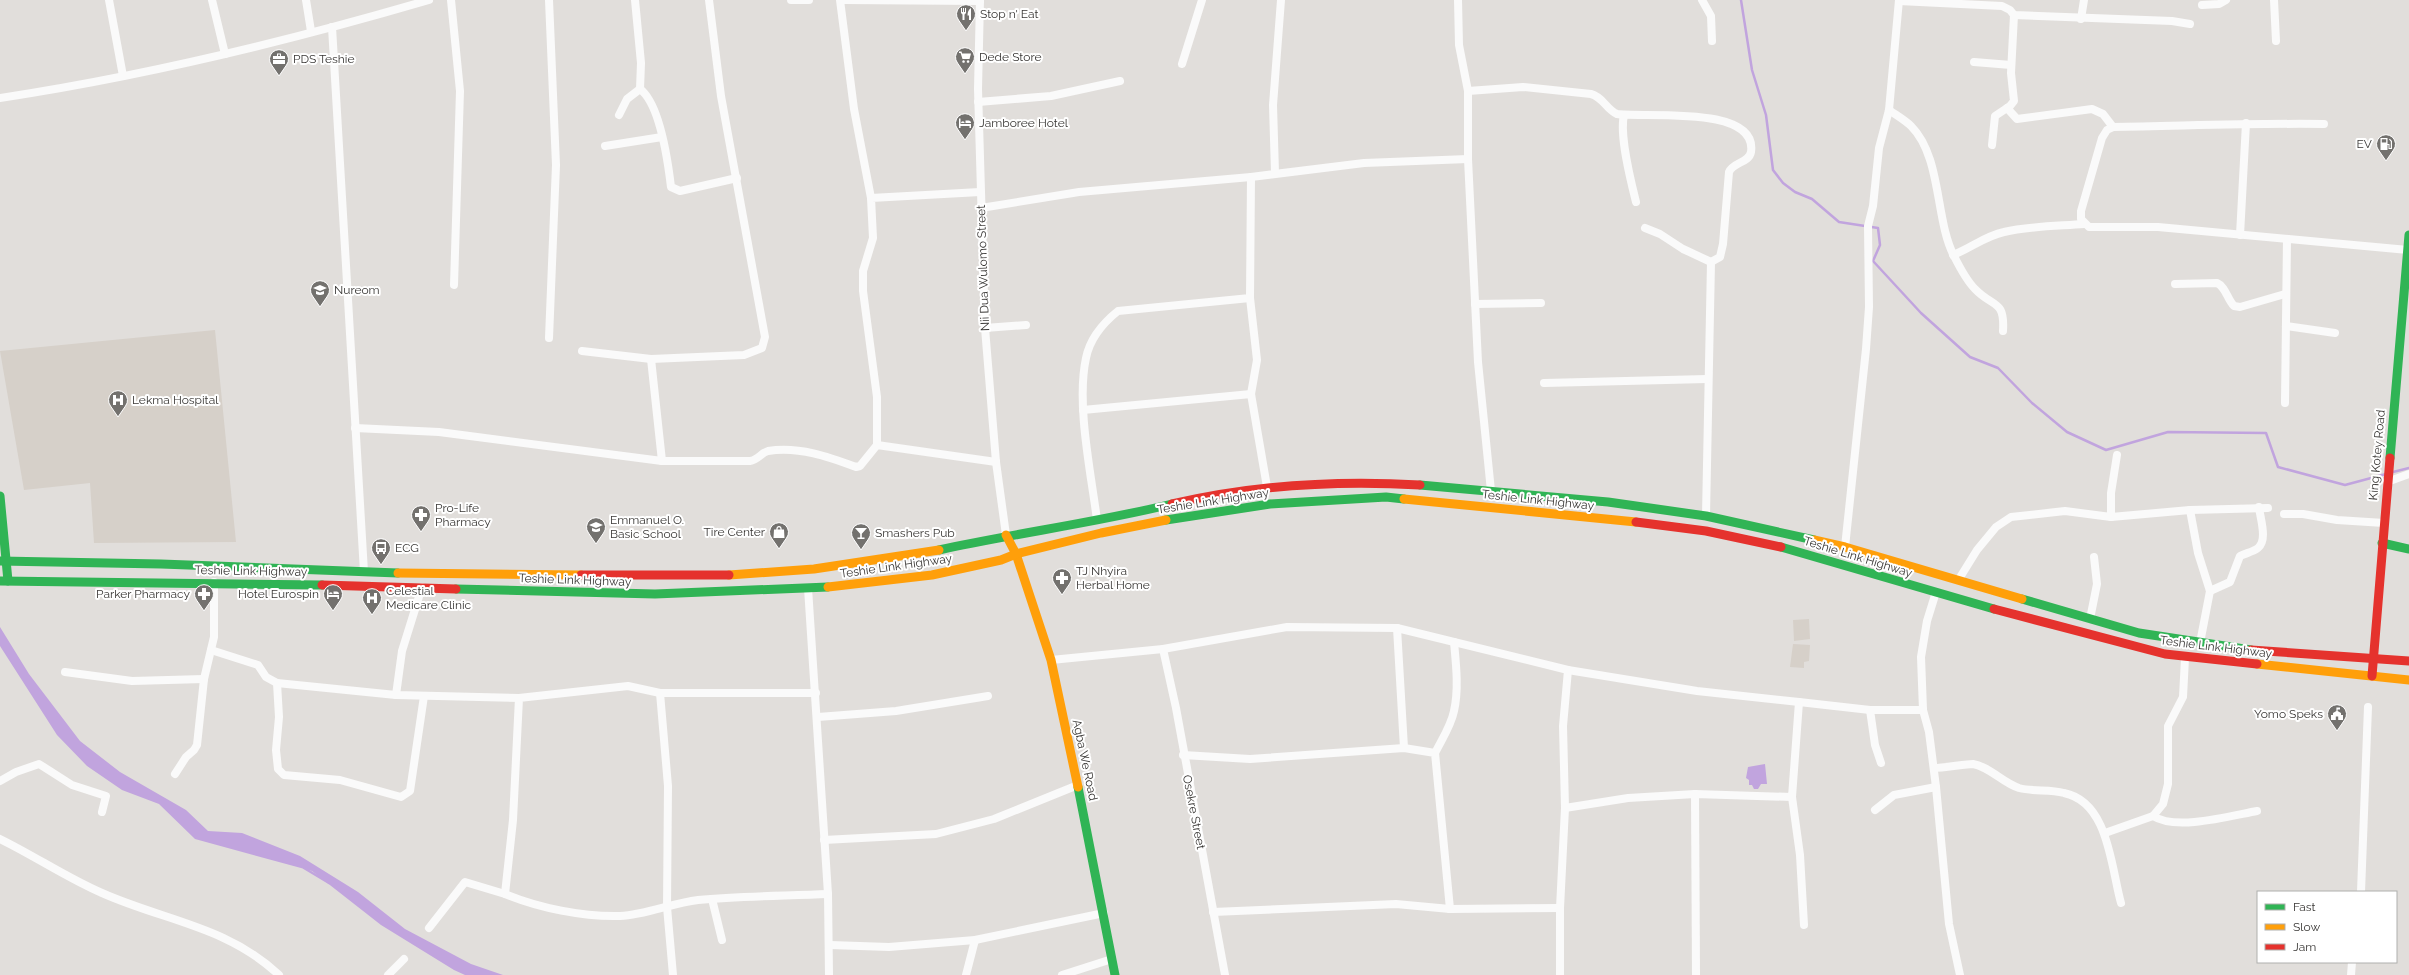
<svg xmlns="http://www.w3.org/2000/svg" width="2409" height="975" viewBox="0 0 2409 975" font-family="Raleway,sans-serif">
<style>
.built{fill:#d6d0c9}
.water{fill:#c1a4de}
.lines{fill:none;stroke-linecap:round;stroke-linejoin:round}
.stream{stroke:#c1a4de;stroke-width:2.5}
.street{stroke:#fafafa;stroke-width:8}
.fast{stroke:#30b455;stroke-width:9}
.slow{stroke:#ff9f0a;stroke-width:9}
.jam{stroke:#e5322d;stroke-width:9}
.labels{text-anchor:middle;stroke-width:4;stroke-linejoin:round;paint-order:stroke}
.poi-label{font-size:12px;fill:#383634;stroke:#fff;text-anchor:start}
.street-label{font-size:12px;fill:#383634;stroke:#fff}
</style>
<rect width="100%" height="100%" fill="#e1dedb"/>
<!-- built -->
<g class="built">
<polygon points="215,330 236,542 94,543 90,483 24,490 0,351"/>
<polygon points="1809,619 1810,639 1794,641 1793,620"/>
<polygon points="1793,644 1810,645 1809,661 1804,662 1804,668 1790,667"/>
</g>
<!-- water -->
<g class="water">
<polygon points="0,627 29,674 80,741 120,772 186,810 208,831 242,833 300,856 358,892 405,929 471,964 503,975 465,975 454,970 381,925 312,871 195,839 159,804 122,790 87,766 57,735 0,646"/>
<polygon points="1765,764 1767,784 1761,784 1758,789 1754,789 1752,785 1749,785 1749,780 1746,778 1748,767"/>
</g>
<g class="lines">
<!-- stream -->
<g class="stream">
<polyline points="1741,0 1752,70 1766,115 1773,170 1783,183 1795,192 1812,199 1839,222 1878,228 1880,245 1873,261 1921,313 1970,357 1998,368 2032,403 2067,432 2106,450 2168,432 2266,433 2278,467 2345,485 2386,474"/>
<polyline points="2393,472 2409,468"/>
<polyline points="304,868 329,883"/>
</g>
<!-- street -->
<g class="street">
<polyline points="109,0 123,76"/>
<polyline points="212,0 225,54"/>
<polyline points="306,0 311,31"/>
<polyline points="451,0 460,91 454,285"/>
<polyline points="549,0 556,165 549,338"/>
<polyline points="791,0 809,0"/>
<polyline points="840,0 854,109 871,198"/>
<polyline points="844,0 980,1"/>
<polyline points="980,0 978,89 985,328 996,462 1006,535"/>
<polyline points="1458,0 1459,45 1468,91 1468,159 1478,362 1491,491"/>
<polyline points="1702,0 1711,16 1712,41"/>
<polyline points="2274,0 2276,41"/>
<polyline points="1899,1 2002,6 2010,10 2014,15 2172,21 2190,24"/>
<polyline points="2202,5 2219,4 2226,0"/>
<polyline points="2081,19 2084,0"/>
<polyline points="332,27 364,572"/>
<polyline points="1974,62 2011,65"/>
<polyline points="1182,64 1202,0"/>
<path d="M640,89C660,104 668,162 671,187L680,191L737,178"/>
<path d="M1468,91L1523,87L1591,94C1603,97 1606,109 1617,114C1642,118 1758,104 1751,152C1749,163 1733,162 1729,172L1723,244L1720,257L1711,262L1706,516"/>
<path d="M0,98C145,76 289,41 429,0"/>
<polyline points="978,102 1051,96 1120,81"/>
<polyline points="2007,108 2017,119 2092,109 2103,114 2113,127"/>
<path d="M1889,110C1896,115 1905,120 1911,126C1942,157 1935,220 1954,256C1959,266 1967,281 1975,289C1993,308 2005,299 2003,331"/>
<polyline points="619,115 627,99 640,89 641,63 635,0"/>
<path d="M1624,115C1619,135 1631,182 1636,202"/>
<path d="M2324,124C2253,123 2183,126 2113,127L2107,130L2102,138L2081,211V219L2089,227H2158L2408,250"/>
<polyline points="1992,145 1995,116 2010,106 2014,101 2011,73 2014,15"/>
<polyline points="605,146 662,137"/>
<polyline points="1275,173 1273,105 1281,0"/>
<polyline points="981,208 1079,192 1251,177 1364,163 1468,159"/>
<polyline points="1645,228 1660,234 1683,249 1711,262"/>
<polyline points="2240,235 2246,123"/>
<path d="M1953,255C1971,248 1985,236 2004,232C2029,226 2058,226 2084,224"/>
<path d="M2175,284L2217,283C2226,287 2227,299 2234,306L2240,307L2285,294"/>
<polyline points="1250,298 1257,360 1251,394 1267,487"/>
<polyline points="1475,304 1541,303"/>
<polyline points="2286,326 2335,333"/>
<polyline points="985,328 1026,325"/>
<polyline points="582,351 651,359 744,355 762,348 765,337 721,96 709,0"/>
<polyline points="651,359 662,461"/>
<polyline points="1544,383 1707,379"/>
<polyline points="2285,403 2287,239"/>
<polyline points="1083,410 1251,394"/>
<path d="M355,428L439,432L662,461H750C758,460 761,453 768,451C799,446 829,457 856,467L860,466L877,445L996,462"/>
<polyline points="877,445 877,397 863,291 863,271 873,238 871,198 980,192"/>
<polyline points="2387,482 2409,474"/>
<polyline points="2190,510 2198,553 2210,591 2200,643"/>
<polyline points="2284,514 2303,514 2337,520 2384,523"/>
<polyline points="2111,517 2111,493 2117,455"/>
<path d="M1097,520C1091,473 1076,404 1086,358C1090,338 1103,323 1118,311L1250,298L1251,177"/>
<polyline points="1845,547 1866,349 1869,307 1868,226 1873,206 1879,148 1889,110 1899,0"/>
<polyline points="1959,579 1977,550 1996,527 2011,517 2065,511 2111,517 2190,510 2268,508"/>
<polyline points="808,588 828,894 829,975"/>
<path d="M2210,591L2230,582L2240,556C2246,553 2253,552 2258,548C2268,540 2260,518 2259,507"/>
<polyline points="1936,592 1927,621 1921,657 1923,710 1929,732 1936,787 1949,924 1960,975"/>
<polyline points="2090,619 2097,584 2094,557"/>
<polyline points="1397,628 1404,748"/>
<polyline points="1163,649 1176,708 1225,975"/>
<polyline points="211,650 258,665 266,677 277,683 396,695 519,698"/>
<polyline points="1051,660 1163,649 1287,627 1397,628 1568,670 1563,726 1565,808 1560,908 1560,975"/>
<polyline points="1568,670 1697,691 1799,702"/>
<polyline points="65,672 132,681 204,679"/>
<polyline points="277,683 279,717 276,750 278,769 284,775 340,780 401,797 410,791 424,696"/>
<polyline points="660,693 668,786 667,907 673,975"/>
<path d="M816,693H660L628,686L519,698L513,820L505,894C539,908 583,917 620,916C646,915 672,903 698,900C741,896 784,896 828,894"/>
<polyline points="396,695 402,651 422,587"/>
<polyline points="1870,710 1875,745 1881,763"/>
<polyline points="818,717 896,711 988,696"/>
<path d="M1435,753C1442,739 1451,726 1454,711C1459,689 1456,664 1454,642"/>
<polyline points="1183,755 1250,759 1404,748 1435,753 1450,909"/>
<path d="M1934,768C1943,768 1966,764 1973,764C1990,767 2003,783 2019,788C2034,792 2049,789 2064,793C2109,802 2111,868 2121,903"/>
<polyline points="175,774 186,757 194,750 197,745 204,679 214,637 214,582"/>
<polyline points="0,781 16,772 39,764 72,785 106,796 102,812"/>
<polyline points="1695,794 1696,975"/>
<polyline points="1792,797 1800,855 1804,925"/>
<polyline points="1565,808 1628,798 1695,794 1792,797 1799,702 1870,710 1923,710"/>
<polyline points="1875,810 1894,795 1936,787"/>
<path d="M2153,816C2176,831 2230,816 2257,811"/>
<polyline points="2105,833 2153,816 2163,804 2168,784 2168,726 2183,697 2185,658"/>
<path d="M0,839C35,856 67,878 102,893C165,921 227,926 279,975"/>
<polyline points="824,840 936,834 994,819 1078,785"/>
<polyline points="2361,892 2368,707"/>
<polyline points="712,899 722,940"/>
<polyline points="1213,912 1396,904 1450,909 1560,908"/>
<polyline points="429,928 465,882 505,894"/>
<polyline points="830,945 889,947 975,940 1104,913"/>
<polyline points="388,975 404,959"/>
<polyline points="966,975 975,940"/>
<polyline points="1062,975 1112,959"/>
<polyline points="2351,975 2352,962"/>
</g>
<!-- fast -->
<g class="fast">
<polyline points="2390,458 2409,235"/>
<polyline points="1420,485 1608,502 1706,516 1814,540"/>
<polyline points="0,496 8,581"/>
<polyline points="1166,520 1270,504 1386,497 1404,499"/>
<polyline points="2382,543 2409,549"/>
<polyline points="1781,547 1994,609"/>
<path d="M939,550C1016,533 1095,523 1172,504"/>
<polyline points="0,561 161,564 398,573"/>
<polyline points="0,581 322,585"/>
<polyline points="456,589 655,594 828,587"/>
<polyline points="2022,599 2139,633 2251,650"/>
<polyline points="1078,787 1115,975"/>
</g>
<!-- slow -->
<g class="slow">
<polyline points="1404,499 1636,522"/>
<polyline points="1006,535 1016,554 1051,660 1078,787"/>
<polyline points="1814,540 1845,547 2022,599"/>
<polyline points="398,573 581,575"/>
<polyline points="729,575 814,569 939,550"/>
<polyline points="828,587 932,575 1001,560 1016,554 1101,533 1166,520"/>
<polyline points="2257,664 2409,680"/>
</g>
<!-- jam -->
<g class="jam">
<path d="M1172,504C1254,485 1336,480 1420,485"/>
<polyline points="1636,522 1706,531 1781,547"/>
<polyline points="581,575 729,575"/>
<polyline points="322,585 456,589"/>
<polyline points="1994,609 2165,654 2257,664"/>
<polyline points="2251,650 2409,661"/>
<polyline points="2372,676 2390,458"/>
</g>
</g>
<!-- icons -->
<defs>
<symbol id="restaurant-pin" viewBox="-11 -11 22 30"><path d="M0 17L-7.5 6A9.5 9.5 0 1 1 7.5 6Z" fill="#73716e" stroke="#fff"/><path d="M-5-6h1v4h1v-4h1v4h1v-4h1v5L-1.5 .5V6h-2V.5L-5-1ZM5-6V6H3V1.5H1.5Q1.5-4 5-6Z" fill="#fff"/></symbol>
<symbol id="supermarket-pin" viewBox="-11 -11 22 30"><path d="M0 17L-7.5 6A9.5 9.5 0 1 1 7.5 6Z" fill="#73716e" stroke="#fff"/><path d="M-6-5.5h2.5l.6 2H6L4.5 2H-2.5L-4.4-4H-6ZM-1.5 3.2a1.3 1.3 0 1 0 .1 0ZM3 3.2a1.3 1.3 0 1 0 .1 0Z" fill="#fff"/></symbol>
<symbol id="office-pin" viewBox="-11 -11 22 30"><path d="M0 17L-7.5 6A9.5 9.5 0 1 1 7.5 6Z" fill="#73716e" stroke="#fff"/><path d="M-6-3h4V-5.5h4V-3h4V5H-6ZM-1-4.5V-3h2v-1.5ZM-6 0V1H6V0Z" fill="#fff"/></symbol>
<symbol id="hotel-pin" viewBox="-11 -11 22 30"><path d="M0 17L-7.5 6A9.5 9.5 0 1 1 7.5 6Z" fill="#73716e" stroke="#fff"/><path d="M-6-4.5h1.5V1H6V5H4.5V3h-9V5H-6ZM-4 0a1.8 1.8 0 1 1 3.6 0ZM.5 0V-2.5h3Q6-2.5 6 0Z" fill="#fff"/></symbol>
<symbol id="fuel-pin" viewBox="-11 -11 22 30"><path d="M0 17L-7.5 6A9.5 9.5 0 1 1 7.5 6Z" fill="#73716e" stroke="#fff"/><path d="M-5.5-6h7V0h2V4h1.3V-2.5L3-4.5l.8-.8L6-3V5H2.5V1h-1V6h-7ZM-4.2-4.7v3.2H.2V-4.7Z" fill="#fff"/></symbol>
<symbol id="school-pin" viewBox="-11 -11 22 30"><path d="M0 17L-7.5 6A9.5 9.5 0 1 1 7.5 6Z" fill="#73716e" stroke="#fff"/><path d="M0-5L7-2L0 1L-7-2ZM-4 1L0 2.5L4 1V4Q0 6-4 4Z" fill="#fff"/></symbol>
<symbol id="hospital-pin" viewBox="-11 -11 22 30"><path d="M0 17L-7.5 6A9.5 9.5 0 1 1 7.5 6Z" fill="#73716e" stroke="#fff"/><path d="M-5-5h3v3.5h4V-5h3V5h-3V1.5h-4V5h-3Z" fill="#fff"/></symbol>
<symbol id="pharmacy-pin" viewBox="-11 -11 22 30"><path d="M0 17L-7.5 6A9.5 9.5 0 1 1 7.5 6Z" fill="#73716e" stroke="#fff"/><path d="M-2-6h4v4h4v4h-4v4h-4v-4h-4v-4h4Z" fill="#fff"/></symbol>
<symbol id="shop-pin" viewBox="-11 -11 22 30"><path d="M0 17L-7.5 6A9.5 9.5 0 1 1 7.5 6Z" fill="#73716e" stroke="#fff"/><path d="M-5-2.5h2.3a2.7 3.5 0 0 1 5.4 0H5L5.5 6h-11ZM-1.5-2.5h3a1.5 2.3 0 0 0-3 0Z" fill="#fff"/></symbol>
<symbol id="bar-pin" viewBox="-11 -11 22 30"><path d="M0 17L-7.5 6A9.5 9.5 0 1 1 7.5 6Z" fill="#73716e" stroke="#fff"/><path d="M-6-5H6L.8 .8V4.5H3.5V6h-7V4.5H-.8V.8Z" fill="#fff"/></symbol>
<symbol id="bus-pin" viewBox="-11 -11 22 30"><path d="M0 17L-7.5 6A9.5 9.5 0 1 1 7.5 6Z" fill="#73716e" stroke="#fff"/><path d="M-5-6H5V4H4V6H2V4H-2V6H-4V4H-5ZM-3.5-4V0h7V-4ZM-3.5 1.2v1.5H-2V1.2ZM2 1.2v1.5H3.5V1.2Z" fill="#fff"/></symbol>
<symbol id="civic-pin" viewBox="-11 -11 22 30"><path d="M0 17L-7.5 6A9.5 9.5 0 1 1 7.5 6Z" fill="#73716e" stroke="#fff"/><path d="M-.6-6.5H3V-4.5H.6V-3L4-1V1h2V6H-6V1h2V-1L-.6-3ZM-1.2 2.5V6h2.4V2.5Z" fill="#fff"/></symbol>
</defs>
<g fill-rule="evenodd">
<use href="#restaurant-pin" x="955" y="3" width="22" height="30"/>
<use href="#supermarket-pin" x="954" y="46" width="22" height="30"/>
<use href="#office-pin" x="268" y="48" width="22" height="30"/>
<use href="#hotel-pin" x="954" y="112" width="22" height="30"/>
<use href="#fuel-pin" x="2375" y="133" width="22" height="30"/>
<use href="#school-pin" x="309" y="279" width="22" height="30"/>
<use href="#hospital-pin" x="107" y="389" width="22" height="30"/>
<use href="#pharmacy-pin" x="410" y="504" width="22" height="30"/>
<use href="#school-pin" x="585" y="516" width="22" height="30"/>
<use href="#shop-pin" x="768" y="521" width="22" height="30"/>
<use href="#bar-pin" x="850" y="522" width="22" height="30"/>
<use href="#bus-pin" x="370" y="537" width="22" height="30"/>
<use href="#pharmacy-pin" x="1051" y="567" width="22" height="30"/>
<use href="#pharmacy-pin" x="193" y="583" width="22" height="30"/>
<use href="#hotel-pin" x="322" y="583" width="22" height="30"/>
<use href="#hospital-pin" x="361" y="587" width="22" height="30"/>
<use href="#civic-pin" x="2326" y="703" width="22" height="30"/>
</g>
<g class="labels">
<!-- poi labels -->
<g class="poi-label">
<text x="980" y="18">Stop n' Eat</text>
<text x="979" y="61">Dede Store</text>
<text x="293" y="63">PDS Teshie</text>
<text x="979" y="127">Jamboree Hotel</text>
<text x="2372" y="148" text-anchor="end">EV</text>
<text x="334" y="294">Nureom</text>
<text x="132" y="404">Lekma Hospital</text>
<text x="435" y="512">Pro-Life<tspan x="435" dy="14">Pharmacy</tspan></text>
<text x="610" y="524">Emmanuel O.<tspan x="610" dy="14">Basic School</tspan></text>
<text x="765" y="536" text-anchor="end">Tire Center</text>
<text x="875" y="537">Smashers Pub</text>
<text x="395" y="552">ECG</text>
<text x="1076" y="575">TJ Nhyira<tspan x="1076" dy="14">Herbal Home</tspan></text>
<text x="386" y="595">Celestial<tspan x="386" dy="14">Medicare Clinic</tspan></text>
<text x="190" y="598" text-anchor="end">Parker Pharmacy</text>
<text x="319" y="598" text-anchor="end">Hotel Eurospin</text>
<text x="2323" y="718" text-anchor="end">Yomo Speks</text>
</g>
<!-- street labels -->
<g class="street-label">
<text transform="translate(983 268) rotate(-92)" y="4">Nii Dua Wulomo Street</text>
<text transform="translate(2377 455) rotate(-85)" y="4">King Kotey Road</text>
<text transform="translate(1538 500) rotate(6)" y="4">Teshie Link Highway</text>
<text transform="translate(1213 501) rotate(-9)" y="4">Teshie Link Highway</text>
<text transform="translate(1858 557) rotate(17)" y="4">Teshie Link Highway</text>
<text transform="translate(896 566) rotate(-8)" y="4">Teshie Link Highway</text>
<text transform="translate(251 571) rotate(1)" y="4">Teshie Link Highway</text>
<text transform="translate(575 580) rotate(2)" y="4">Teshie Link Highway</text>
<text transform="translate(2216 647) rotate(7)" y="4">Teshie Link Highway</text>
<text transform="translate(1085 760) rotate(78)" y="4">Agba We Road</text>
<text transform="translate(1194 812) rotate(79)" y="4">Osekre Street</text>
</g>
</g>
<!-- legend -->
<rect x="2257" y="891" width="140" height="72" fill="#ffffff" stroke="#afafae"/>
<rect x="2265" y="904" width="20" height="6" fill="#30b455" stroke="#afafae"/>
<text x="2293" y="911" font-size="12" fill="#383634">Fast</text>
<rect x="2265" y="924" width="20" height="6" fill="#ff9f0a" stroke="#afafae"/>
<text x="2293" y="931" font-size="12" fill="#383634">Slow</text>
<rect x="2265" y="944" width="20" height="6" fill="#e5322d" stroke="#afafae"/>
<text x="2293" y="951" font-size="12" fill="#383634">Jam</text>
</svg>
